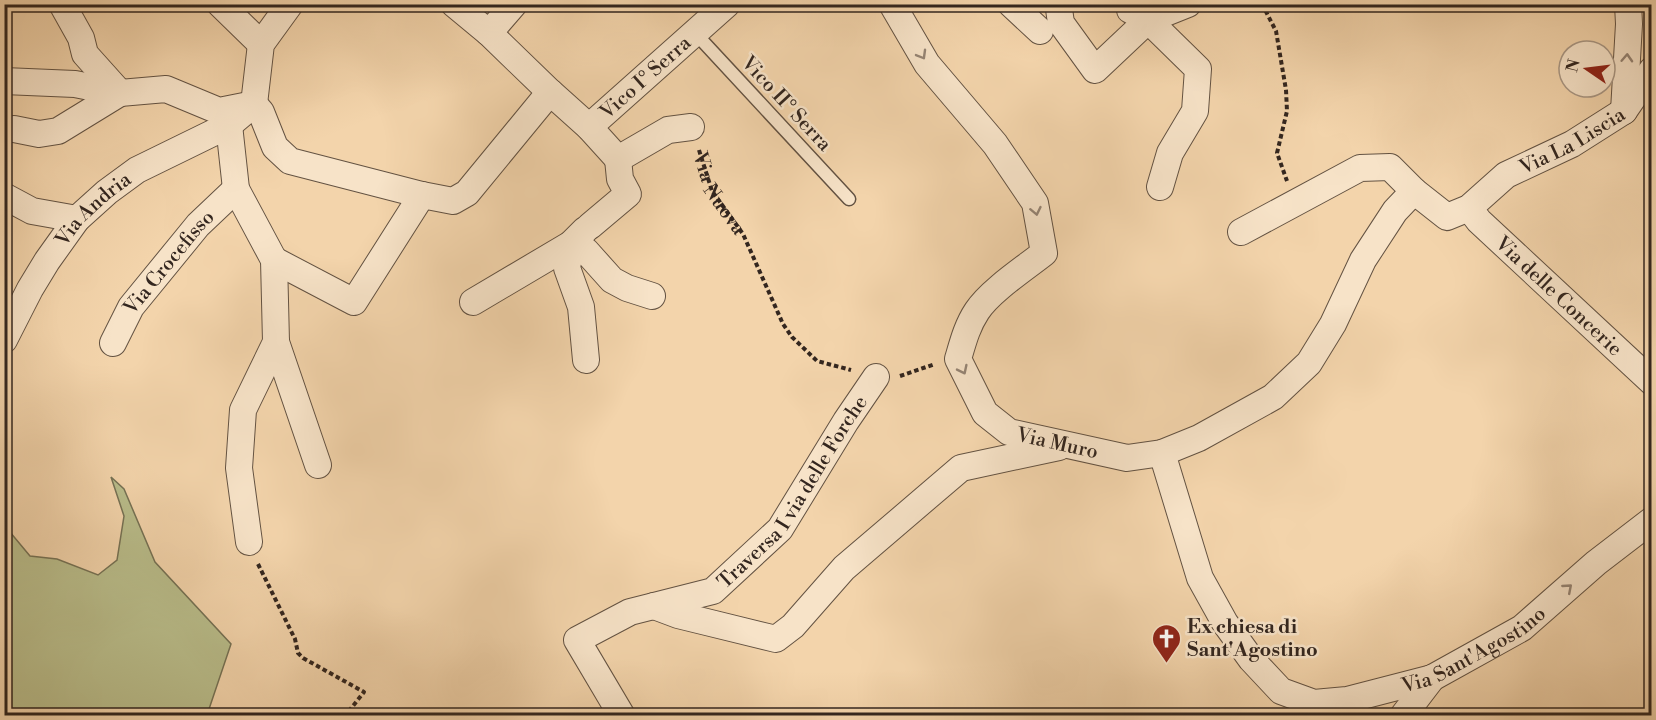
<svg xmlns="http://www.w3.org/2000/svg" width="1656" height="720" viewBox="0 0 1656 720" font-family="'Libre Bodoni',serif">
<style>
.green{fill:#b9bd8b;stroke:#767255;stroke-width:1.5}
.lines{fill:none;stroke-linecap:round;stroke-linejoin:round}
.service-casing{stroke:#635242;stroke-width:15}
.minor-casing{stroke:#635242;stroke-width:28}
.path{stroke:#33261f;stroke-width:4;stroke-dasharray:4.5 3;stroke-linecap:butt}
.service{stroke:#f7e3c8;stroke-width:12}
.minor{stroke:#f7e3c8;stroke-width:26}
.oneway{stroke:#958474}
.labels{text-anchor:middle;stroke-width:5;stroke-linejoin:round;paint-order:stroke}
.street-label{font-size:20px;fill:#33261f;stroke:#f7e3c8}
.poi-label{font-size:20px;font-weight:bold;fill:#33261f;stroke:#f7e3c8;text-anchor:start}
</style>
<rect width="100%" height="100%" fill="#f3d4ab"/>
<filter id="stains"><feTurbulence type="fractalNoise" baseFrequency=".00333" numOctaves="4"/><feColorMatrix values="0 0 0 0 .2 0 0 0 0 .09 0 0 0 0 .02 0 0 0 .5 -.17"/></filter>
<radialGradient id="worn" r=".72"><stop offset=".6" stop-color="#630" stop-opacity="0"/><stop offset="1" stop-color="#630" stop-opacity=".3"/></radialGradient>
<!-- green -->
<polygon class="green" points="111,477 124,489 155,562 231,644 207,715 5,715 5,526 30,556 57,559 98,575 117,560 124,516"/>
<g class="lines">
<defs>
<polyline id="service" points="696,34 849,199"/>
<g id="minor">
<polyline points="220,4 261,44"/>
<polyline points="454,4 489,33 550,92 589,127 618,159 668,130 691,127"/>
<path id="s2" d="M892,4L927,64L995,144L1035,203L1044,253C1025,268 990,291 977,311C967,326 963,342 958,359L985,413L1009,432L1127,458L1162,453L1199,438L1273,397L1309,363L1333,324L1363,260L1395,211L1414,191L1447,217L1469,208L1506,175L1572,144L1624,111L1652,70"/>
<polyline points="1011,4 1040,31"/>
<polyline points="1061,4 1059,9 1061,23 1095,70 1148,20 1188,4"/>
<polyline points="1129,4 1130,10 1148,20 1198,69 1195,111 1170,153 1160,187"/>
<polyline points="489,33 514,4"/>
<polyline points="4,81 75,84 120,93 166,89 219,111 254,104 261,112 275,147 290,161 422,195 453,201 467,193 550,92"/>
<polyline points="1624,111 1629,24 1628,4"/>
<polyline points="229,125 236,189 274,260 276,342 243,410 239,468 249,542"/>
<path id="s3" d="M589,127L727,4"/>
<polyline points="14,129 39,134 58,131 120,93 85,54 81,38 62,4"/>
<polyline points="4,196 32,211 77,219"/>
<path id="s4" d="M1469,208L1479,221L1652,382"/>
<polyline points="590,226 628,194 620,179 618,159"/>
<polyline points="1241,232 1360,168 1390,167 1414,191"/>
<polyline points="274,260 354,302 422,195"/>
<polyline points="473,302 571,244 585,230"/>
<path id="s5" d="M4,340L30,289L47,261L77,219L107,192L137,170L229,125L254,104L261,44L290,4"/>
<polyline points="276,342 318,465"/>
<path id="s6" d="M113,343L131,307L198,225L236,189"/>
<polyline points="586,360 581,307 567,268 571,244 586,251 612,280 627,288 652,296"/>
<path id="s7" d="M1162,453L1200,578L1225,623L1251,659L1281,691L1314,703L1347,700L1432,678L1522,628L1596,563L1652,520"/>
<polyline points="654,606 678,615 776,639 793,626 844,568 961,468 1059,447"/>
<path id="s8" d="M622,716L577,640L630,612L713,591L780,529L846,421L876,377"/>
<polyline points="1403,716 1432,678"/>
</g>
</defs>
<!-- service casing -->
<use href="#service" class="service-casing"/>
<!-- minor casing -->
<use href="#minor" class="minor-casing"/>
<!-- path -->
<g class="path">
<polyline points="1262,4 1276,31 1286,90 1287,111 1277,153 1287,181"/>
<path id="s1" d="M699,150L712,191L743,234L783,324L792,337L817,361L851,370"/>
<polyline points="900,376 935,364"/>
<polyline points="258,564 295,639 298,653 303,658 364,692 345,716"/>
</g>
<!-- service -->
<use href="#service" class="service"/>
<!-- minor -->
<use href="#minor" class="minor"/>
</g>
<!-- one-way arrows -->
<defs><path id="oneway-chevron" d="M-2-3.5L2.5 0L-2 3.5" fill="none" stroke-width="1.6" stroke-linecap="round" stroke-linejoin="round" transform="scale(1.5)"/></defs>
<g class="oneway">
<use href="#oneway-chevron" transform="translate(922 55) rotate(60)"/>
<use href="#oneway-chevron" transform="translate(1627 58) rotate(-87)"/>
<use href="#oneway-chevron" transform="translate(1036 211) rotate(78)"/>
<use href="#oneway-chevron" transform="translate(963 370) rotate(64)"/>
<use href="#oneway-chevron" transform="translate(1568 588) rotate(-41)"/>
</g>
<!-- icons -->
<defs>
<symbol id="church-pin" viewBox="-11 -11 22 30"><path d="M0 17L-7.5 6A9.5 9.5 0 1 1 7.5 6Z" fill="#8f2418" stroke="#f7e3c8"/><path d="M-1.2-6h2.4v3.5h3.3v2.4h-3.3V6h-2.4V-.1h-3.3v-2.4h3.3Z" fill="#fff"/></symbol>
</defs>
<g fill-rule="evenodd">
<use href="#church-pin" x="1150" y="622" width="33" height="45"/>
</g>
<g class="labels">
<!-- street labels -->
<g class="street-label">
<text dy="7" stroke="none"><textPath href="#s3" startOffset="75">Vico I° Serra</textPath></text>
<text transform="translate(787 103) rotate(47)" y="7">Vico II° Serra</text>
<text dy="7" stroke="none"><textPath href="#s2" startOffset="1251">Via La Liscia</textPath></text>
<text dy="7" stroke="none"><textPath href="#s1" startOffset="48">Via Nuova</textPath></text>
<text dy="7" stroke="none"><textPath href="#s5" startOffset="160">Via Andria</textPath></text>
<text dy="7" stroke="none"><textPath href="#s6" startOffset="99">Via Crocefisso</textPath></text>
<text dy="7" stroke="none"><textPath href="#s4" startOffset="126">Via delle Concerie</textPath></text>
<text dy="7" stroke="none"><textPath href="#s2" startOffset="578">Via Muro</textPath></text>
<text dy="7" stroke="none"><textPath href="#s8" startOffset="362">Traversa I via delle Forche</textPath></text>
<text dy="7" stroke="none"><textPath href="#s7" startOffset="476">Via Sant'Agostino</textPath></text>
</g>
<!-- poi labels -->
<g class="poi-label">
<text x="1187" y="633">Ex chiesa di<tspan x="1187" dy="23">Sant'Agostino</tspan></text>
</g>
</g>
<!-- margin -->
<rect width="1656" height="720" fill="none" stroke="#f3d4ab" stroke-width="24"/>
<rect x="6" y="6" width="1644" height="708" fill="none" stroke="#33261f" stroke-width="3"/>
<rect x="12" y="12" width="1632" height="696" fill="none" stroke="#33261f" stroke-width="1.5"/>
<!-- north arrow -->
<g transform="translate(1587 69) rotate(284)"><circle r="28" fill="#f7e3c8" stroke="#a99784" stroke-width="1.5"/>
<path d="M0-4.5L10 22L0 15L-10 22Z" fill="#8f2418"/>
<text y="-9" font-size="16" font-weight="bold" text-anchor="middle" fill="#33261f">N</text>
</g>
<rect width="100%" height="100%" filter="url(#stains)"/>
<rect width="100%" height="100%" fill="url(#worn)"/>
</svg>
